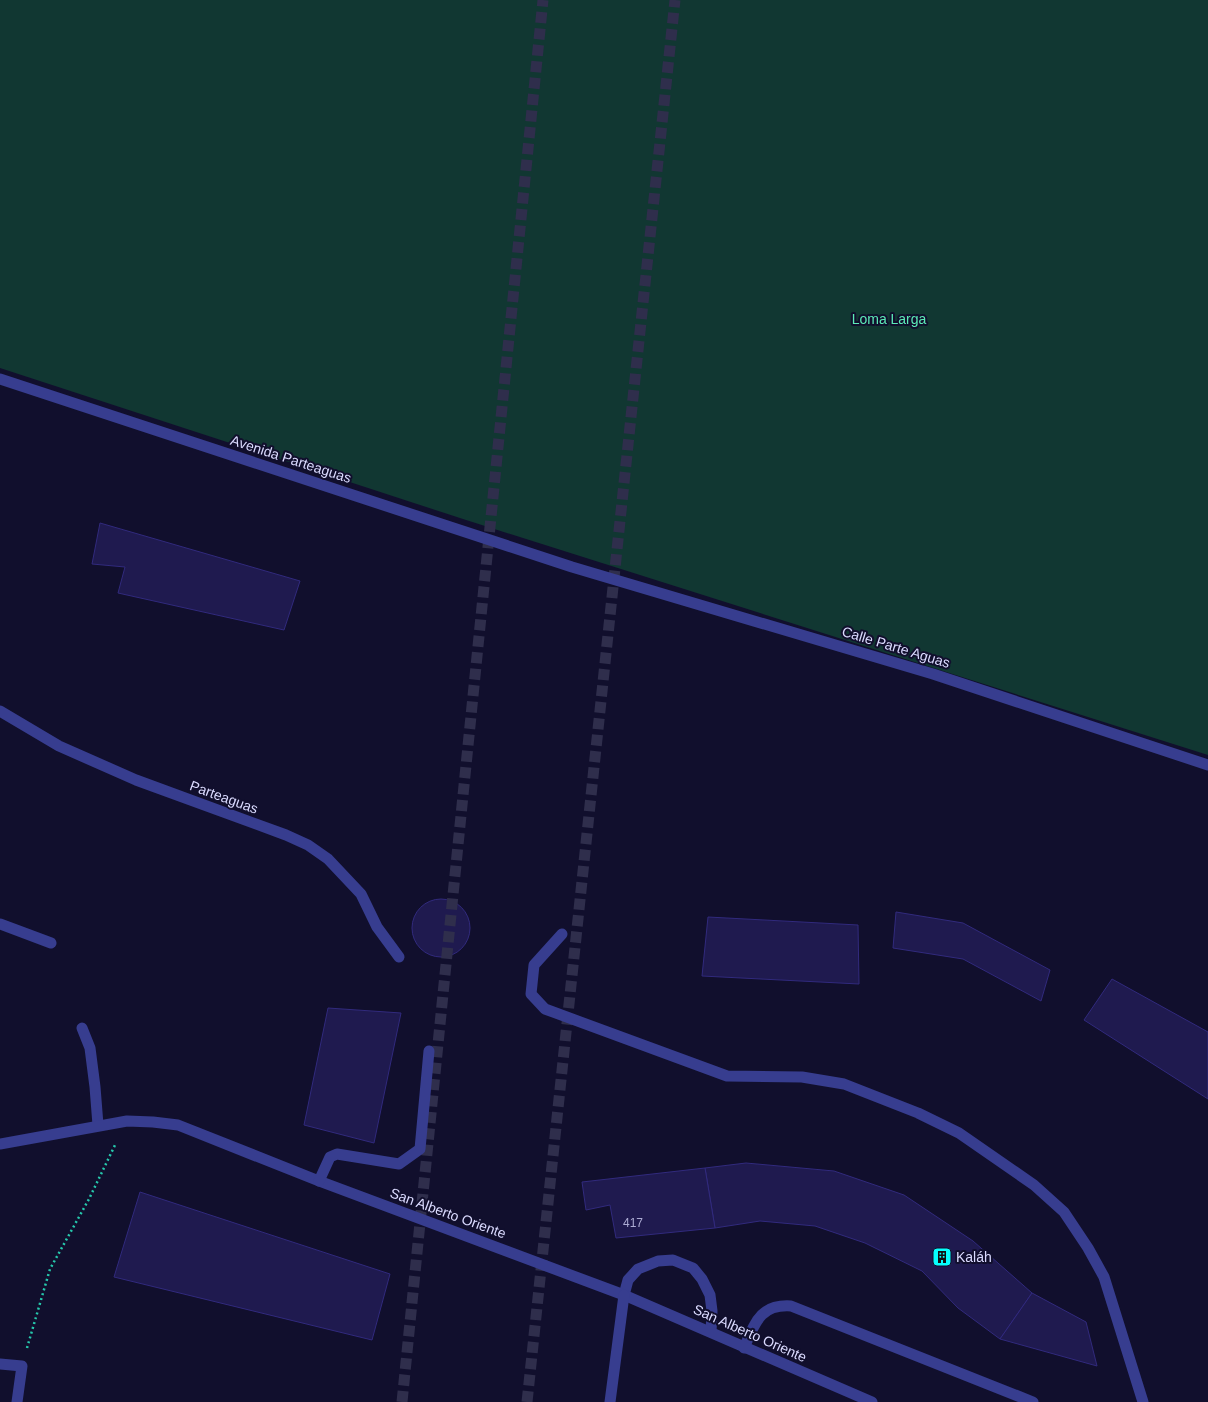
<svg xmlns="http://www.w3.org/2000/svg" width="1208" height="1402" viewBox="0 0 1208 1402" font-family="Arial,sans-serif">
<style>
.green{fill:#113732}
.building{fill:#1f1a4f;stroke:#312a7d}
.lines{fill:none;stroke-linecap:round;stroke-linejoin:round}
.primary-tunnel{stroke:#2f2e4c;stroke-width:11;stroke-dasharray:11 5.5;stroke-linecap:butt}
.path{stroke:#26c8ac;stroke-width:2.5;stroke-dasharray:2 3;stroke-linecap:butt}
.service{stroke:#373d8f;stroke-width:11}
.minor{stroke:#373d8f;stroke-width:11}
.labels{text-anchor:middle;stroke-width:4;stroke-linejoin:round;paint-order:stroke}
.number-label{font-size:12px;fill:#acabd3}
.park-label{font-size:14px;fill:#5ceab7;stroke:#110f2d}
.street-label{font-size:14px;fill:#dbdbff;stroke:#110f2d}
.poi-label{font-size:14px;fill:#dbdbff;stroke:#110f2d;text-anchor:start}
</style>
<rect width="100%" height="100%" fill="#110f2d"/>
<!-- green -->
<polygon class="green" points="0,0 1208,0 1208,755 463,519 0,368"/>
<!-- building -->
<g class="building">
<polygon points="100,523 300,581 284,630 118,593 125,567 92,564"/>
<circle cx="441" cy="928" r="29"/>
<polygon points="896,912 963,923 1050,970 1041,1001 963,959 893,948"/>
<polygon points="708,917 858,925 859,984 702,976"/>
<polygon points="1112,979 1208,1032 1208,1099 1084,1020"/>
<polygon points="328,1008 401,1013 374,1143 304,1125"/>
<polygon points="746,1163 834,1171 904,1195 973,1241 1032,1293 1000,1339 958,1308 922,1271 865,1243 815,1226 760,1221 715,1228 705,1168"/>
<polygon points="705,1168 715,1228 616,1238 610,1205 586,1210 582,1182"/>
<polygon points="140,1192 390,1274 372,1340 114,1277"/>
<polygon points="1032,1293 1086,1322 1097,1366 1000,1339"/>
</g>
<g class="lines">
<!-- primary-tunnel -->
<g class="primary-tunnel">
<polyline points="402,1402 543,0"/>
<polyline points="527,1402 675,0"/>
</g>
<!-- path -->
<polyline class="path" points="27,1348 50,1269 89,1199 116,1143"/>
<!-- service -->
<g class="service">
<polyline points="82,1028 90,1048 95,1087 98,1125"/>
<polyline points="624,1295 628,1280 638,1269 658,1261 673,1260 693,1268 702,1279 710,1295 712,1311 711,1332"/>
<path d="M744,1348C755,1323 760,1304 791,1306L1033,1402"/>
</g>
<!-- minor -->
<g class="minor">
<polyline points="0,379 572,567 933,674 1208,765"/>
<polyline points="0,711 59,746 136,780 286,835 308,845 328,859 361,894 377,927 399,957"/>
<polyline points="0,924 51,943"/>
<polyline points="562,934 534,965 531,994 545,1009 727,1076 802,1077 844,1084 918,1113 959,1133 1034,1185 1064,1212 1088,1248 1104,1277 1143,1402"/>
<polyline points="0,1144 127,1121 153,1122 178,1125 319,1181 624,1295 872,1402"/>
<polyline points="319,1181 330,1157 337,1154 399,1164 420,1149 429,1051"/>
<polyline points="0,1364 22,1366 17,1402"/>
<polyline points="610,1402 624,1295"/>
</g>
</g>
<!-- icons -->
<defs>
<symbol id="building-square" viewBox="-11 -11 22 22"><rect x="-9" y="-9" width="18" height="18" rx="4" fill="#07fffd" stroke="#110f2d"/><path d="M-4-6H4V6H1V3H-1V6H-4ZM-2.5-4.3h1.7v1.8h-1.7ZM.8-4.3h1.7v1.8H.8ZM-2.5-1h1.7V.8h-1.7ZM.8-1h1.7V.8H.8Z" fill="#111"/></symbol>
</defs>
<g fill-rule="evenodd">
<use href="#building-square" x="931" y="1246" width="22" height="22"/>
</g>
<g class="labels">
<!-- number labels -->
<g class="number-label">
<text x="633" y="1227">417</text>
</g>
<!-- park labels -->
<g class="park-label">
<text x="889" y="324">Loma Larga</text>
</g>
<!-- street labels -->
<g class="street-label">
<text transform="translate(291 459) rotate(18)" y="5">Avenida Parteaguas</text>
<text transform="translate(896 647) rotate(17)" y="5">Calle Parte Aguas</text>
<text transform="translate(224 797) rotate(20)" y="5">Parteaguas</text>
<text transform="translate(448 1213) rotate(20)" y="5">San Alberto Oriente</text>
<text transform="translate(750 1333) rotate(24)" y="5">San Alberto Oriente</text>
</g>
<!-- poi labels -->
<g class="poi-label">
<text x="956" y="1262">Kaláh</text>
</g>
</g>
</svg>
